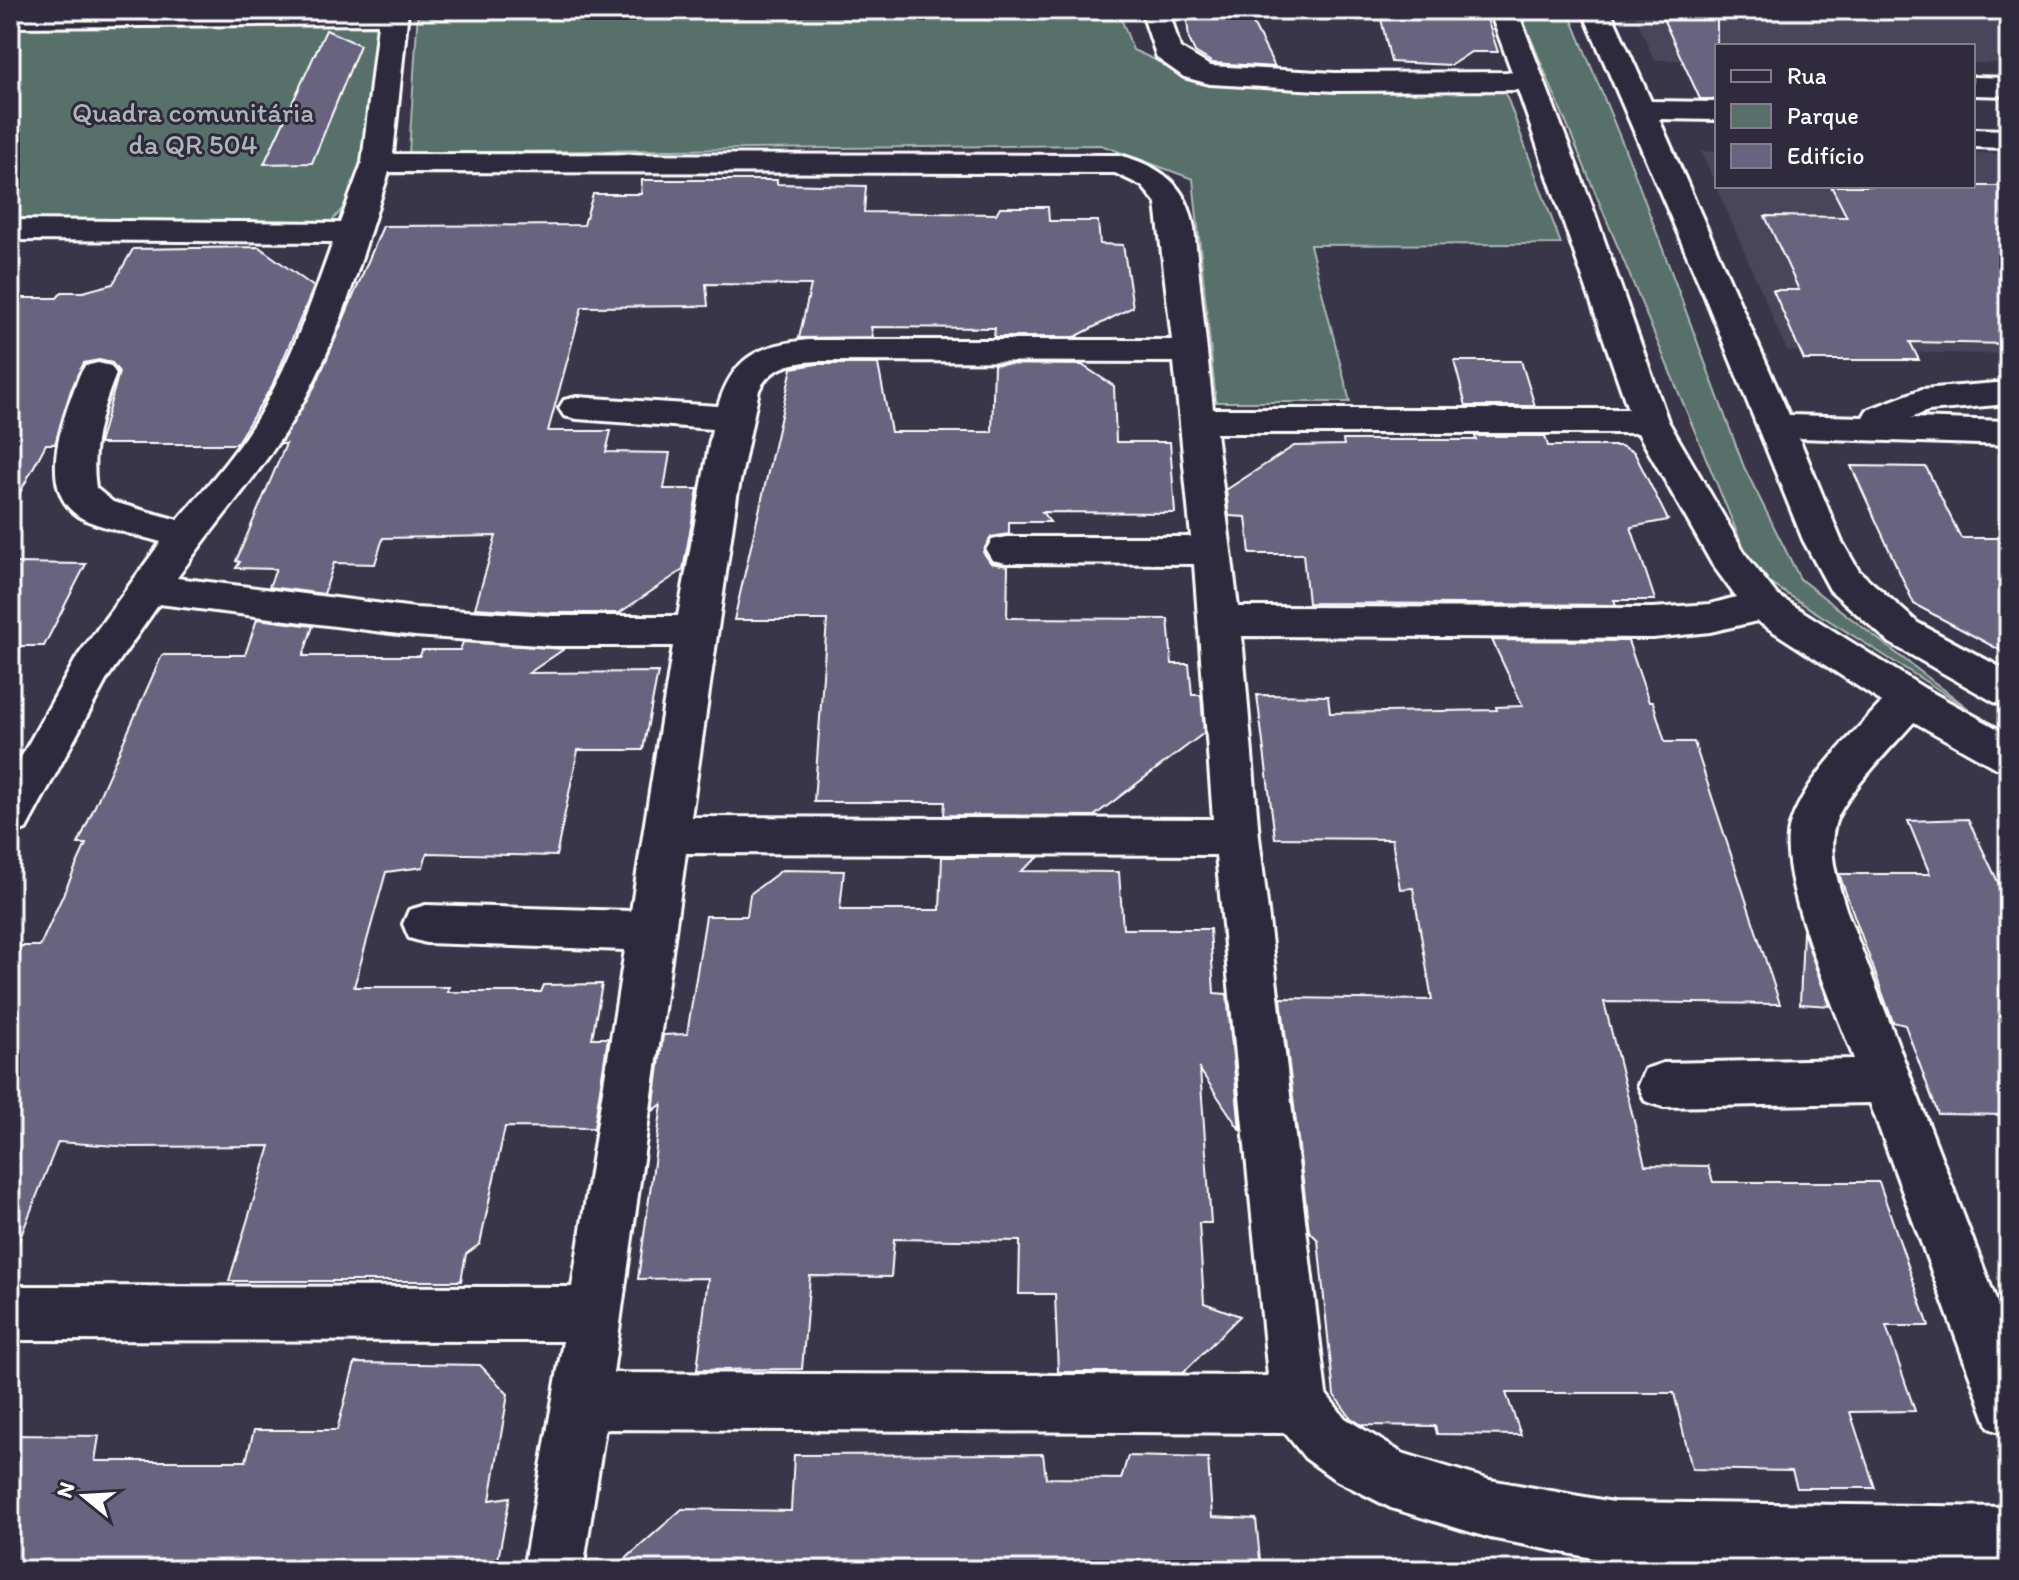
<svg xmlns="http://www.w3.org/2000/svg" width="2019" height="1580" viewBox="0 0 2019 1580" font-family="Itim,sans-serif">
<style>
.built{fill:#48445a}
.green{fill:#586f6a;stroke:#acb7b4;stroke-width:2}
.building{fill:#68647f;stroke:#fff;stroke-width:2}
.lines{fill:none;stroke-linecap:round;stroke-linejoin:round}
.minor-casing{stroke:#fff;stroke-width:6}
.minor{fill:#2f2a3d;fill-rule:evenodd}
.labels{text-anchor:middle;stroke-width:6;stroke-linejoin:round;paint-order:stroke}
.far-park-label{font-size:28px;fill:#acb7b4;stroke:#2f2a3d}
</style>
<rect width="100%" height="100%" fill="#3a364a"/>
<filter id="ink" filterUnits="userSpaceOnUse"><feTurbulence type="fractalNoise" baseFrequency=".0125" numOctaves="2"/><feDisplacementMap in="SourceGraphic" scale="16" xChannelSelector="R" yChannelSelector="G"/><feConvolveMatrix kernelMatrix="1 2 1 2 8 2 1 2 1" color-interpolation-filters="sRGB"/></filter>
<g filter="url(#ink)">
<!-- built -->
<g class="built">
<polygon points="1633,10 2009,10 2009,63 1973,63 1973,46 1717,46 1717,60 1654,60"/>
<polygon points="1701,151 1717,151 1717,186 1973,186 1973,153 2009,154 2009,354 1787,351"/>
</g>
<!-- green -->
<g class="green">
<polygon points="418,10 1118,10 1133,50 1195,78 1504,89 1561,244 1310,245 1350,402 1216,402 1193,179 1101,145 409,153"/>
<polygon points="1519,10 1568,10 1631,164 1744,467 1800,579 1969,709 1754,573"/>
<polygon points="377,23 369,177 322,233 10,233 10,40 22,25"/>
</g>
<!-- building -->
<g class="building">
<polygon points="1186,10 1246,10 1275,67 1213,63 1195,52 1189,39"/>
<polygon points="1379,10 1484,10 1498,52 1471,52 1451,65 1391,62"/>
<polygon points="1659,10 1717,10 1717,99 1700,99"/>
<polygon points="326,30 360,45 312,163 264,164"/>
<polygon points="642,180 777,180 777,184 866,186 864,212 996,214 1000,207 1048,207 1049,221 1098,221 1100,244 1123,245 1133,307 1075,337 994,337 995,328 871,327 873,337 799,338 811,285 706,284 708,306 582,307 548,431 611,431 606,452 670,453 664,489 698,489 683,570 619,613 552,613 475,608 496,536 383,538 375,564 334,563 324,594 269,587 276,569 236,568 240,562 236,561 286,444 280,444 316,384 383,226 584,225 593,194 641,194"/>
<polygon points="1831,186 2009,186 2009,344 1910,342 1919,360 1804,360 1773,290 1799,290 1765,216 1847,217"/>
<polygon points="259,247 314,287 272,386 236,444 99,444 119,372 112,363 99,360 84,363 71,390 55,444 46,444 10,511 10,298 57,298 62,292 83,292 113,284 133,249"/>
<polygon points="1454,361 1521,361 1535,406 1466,406"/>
<polygon points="817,364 878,364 891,432 992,432 994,364 1082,365 1114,386 1116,442 1170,442 1175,513 1042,512 1050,522 1009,522 1009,534 991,537 983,552 991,563 1008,566 1007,618 1168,619 1172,664 1189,664 1192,695 1201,695 1204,733 1094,816 944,815 945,802 814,802 827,620 734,620 792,368"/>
<polygon points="1475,436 1545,436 1548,446 1621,446 1634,452 1668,520 1631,527 1655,600 1614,600 1616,605 1308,603 1303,554 1250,554 1246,517 1229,516 1226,490 1294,446 1344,445 1343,440 1476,440"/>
<polygon points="1851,466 1926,467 1961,538 2009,538 2009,655 1914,604"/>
<polygon points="10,563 86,564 44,646 10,646"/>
<polygon points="257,619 313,626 303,656 420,656 422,650 460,650 463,642 564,649 529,673 658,672 643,750 578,750 556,856 427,853 423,867 386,872 354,987 449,987 447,992 541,992 544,985 602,984 592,1038 608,1038 594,1128 505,1127 480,1244 466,1254 461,1281 229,1281 270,1146 132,1147 58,1142 13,1256 10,1255 10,946 40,946 86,844 78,844 162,655 245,655"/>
<polygon points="1492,640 1628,641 1649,702 1653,702 1665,742 1694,742 1780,1004 1604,1002 1645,1165 1708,1166 1713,1182 1879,1182 1929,1326 1886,1326 1915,1411 1850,1412 1875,1488 1797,1488 1792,1471 1692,1469 1674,1393 1506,1393 1521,1435 1437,1434 1435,1426 1362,1425 1351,1418 1334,1395 1318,1240 1309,1231 1281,998 1432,1000 1413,888 1400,889 1392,839 1275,838 1257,695 1328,696 1330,713 1497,710 1496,707 1523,706"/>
<polygon points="1968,819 2009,905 2009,1115 1938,1114 1905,1025 1893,1022 1839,874 1930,874 1908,821"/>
<polygon points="942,857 1039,857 1021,871 1119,872 1123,929 1210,929 1214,993 1227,994 1240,1130 1200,1070 1211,1223 1199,1223 1204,1303 1240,1316 1184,1372 1058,1372 1055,1294 1019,1294 1020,1241 894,1239 891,1277 810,1276 802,1369 697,1370 708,1278 638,1279 662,1104 653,1111 663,1035 687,1034 706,916 747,916 750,894 782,870 844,871 840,910 940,910"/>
<polygon points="1803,931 1819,977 1830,1006 1800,1004"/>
<polygon points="355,1363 480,1365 508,1394 490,1500 510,1497 496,1570 10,1570 10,1435 99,1436 95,1461 246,1461 254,1430 337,1430"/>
<polygon points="1043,1454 1046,1478 1121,1479 1128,1456 1208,1458 1212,1517 1256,1519 1261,1570 613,1570 682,1509 791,1511 794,1455"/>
</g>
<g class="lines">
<defs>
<g id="minor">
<path d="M408,10L393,154L1118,155C1159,165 1187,184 1194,228L1213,409H1628L1518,90L1335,91L1210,84L1184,77L1157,58L1141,10H1169L1180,48L1210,66L1335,73L1512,72L1489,10H1517L1594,211L1668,421L1746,555L1777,595L1924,688L2009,735V772L1994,767L1914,722C1893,746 1844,795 1835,824C1827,852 1838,883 1846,909L2009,1334V1436L1989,1428L1870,1103L1663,1107L1645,1101L1638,1085L1645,1069L1663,1063L1854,1059C1835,1007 1775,876 1790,825C1805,778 1850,738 1882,702L1757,621L1710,632L1653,638L1242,636L1259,837L1326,1394L1345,1418L1402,1453L1490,1480L1613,1502L2009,1507V1567L1613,1562L1490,1538L1391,1508L1334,1479L1305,1458L1285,1433L605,1429L583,1570H523L563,1341L10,1340V1286L572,1287L625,950L426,943L409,938L403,924L409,910L426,905L631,911L673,646H552L415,636L159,604L108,677L26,829L10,835V777L77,657L161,542C137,535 111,530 88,521C31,497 64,415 80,374L85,366L98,363L111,366L116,374C101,411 90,448 96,488L113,502L178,520C208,485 240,449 264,407C293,356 313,298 333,242L10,240V220L340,223L362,163L378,24L10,27V11ZM389,172L1115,173L1142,186L1156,203L1172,340H808C758,345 733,357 718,406L577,397L564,400L559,408L564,416L577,419L712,429L678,616H552L415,608L177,578C216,522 263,471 298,411C341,337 363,251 389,172ZM817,361L1174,362L1191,537H1006L992,540L986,550L992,560L1006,563L1194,564L1213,819L691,817L737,496L759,390C771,366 792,363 817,361ZM1216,433H1638L1712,564L1736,597L1710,604L1653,608L1238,607ZM686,853L1216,855L1268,1376L613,1373Z"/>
<polygon points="1582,10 1610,10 1651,101 1717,102 1717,120 1659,119 1789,415 1863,417 1867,410 1922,389 2009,382 2009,404 1928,411 1911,418 2009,421 2009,445 1799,438 1841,540 1859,571 1918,623 2009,672 2009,707 1994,702 1890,643 1830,590 1803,540 1705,297"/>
<polygon points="1973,77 2009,78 2009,96 1973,95"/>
<polygon points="1973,129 2009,130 2009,148 1973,147"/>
</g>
</defs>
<!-- minor casing -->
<use href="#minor" class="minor-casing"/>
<!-- minor -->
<use href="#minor" class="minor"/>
</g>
</g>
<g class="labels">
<!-- far-park labels -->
<g class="far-park-label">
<text x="193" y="122">Quadra comunitária<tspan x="193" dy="32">da QR 504</tspan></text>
</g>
</g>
<!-- margin -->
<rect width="2019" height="1580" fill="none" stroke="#2f2a3d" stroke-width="40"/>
<rect x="20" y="20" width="1979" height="1540" fill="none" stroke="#fff" stroke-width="3" filter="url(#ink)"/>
<!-- legend -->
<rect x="1715" y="44" width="260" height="144" fill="#2f2a3d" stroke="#827f8b" stroke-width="2"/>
<rect x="1731" y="70" width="40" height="12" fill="#2f2a3d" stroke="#827f8b" stroke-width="2"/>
<text x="1787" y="84" font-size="24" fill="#ffffff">Rua</text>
<rect x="1731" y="104" width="40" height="24" fill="#586f6a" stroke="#827f8b" stroke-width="2"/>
<text x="1787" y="124" font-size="24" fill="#ffffff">Parque</text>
<rect x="1731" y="144" width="40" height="24" fill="#68647f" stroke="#827f8b" stroke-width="2"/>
<text x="1787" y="164" font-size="24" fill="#ffffff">Edifício</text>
<!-- north arrow -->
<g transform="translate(84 1496) rotate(288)" stroke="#2f2a3d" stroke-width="6" paint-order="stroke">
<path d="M0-6L14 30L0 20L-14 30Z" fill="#ffffff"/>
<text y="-12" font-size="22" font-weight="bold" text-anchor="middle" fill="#ffffff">N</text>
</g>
</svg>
